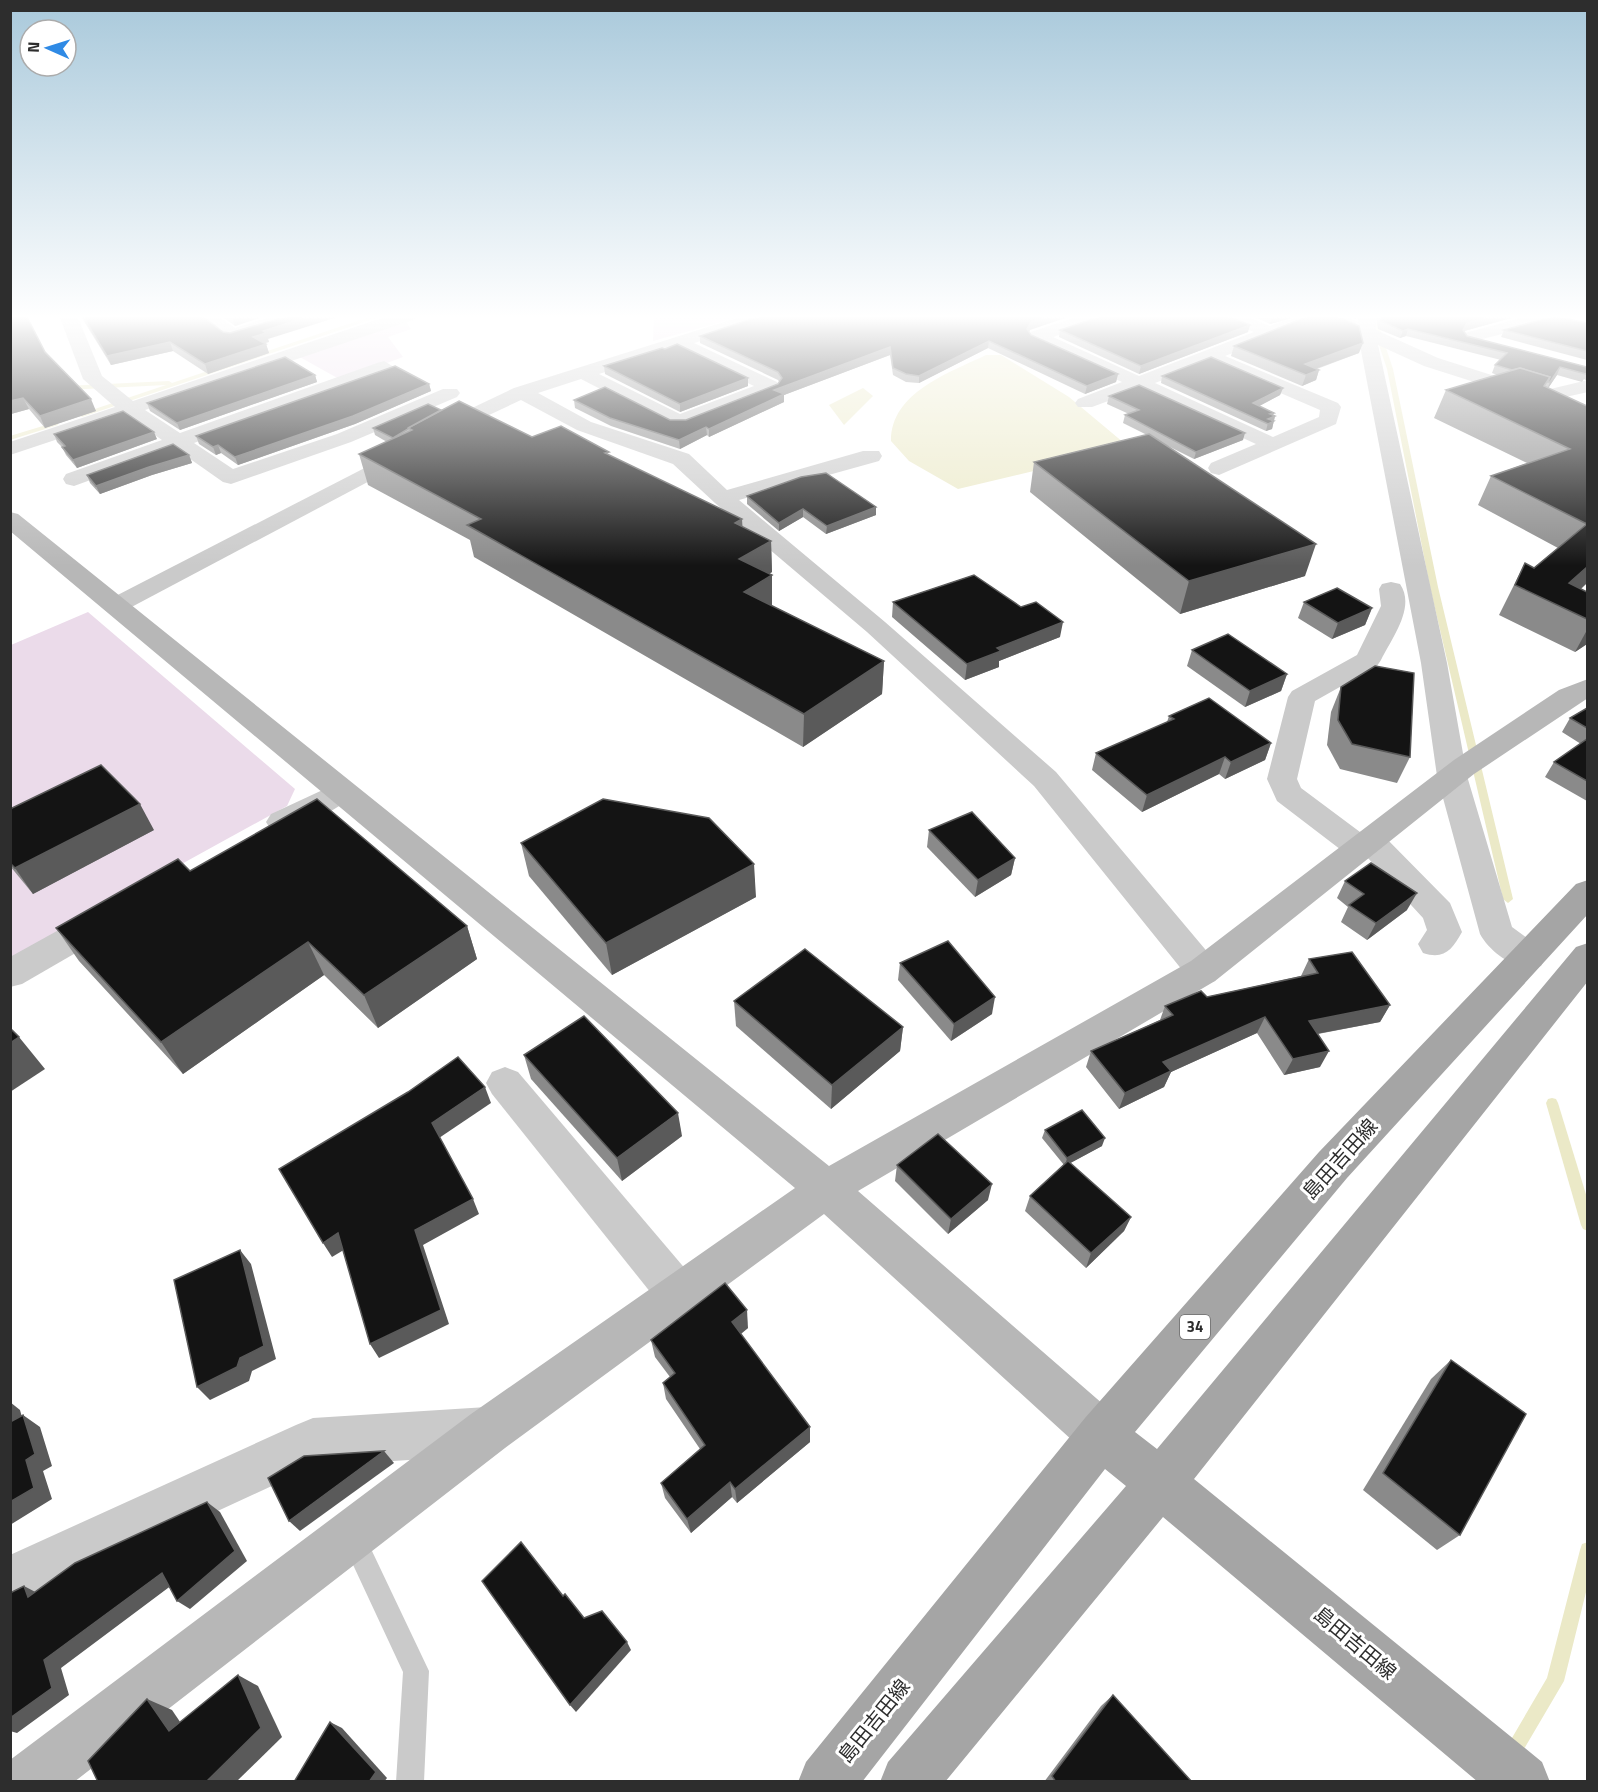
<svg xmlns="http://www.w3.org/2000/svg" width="1598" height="1792" viewBox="0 0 1598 1792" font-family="'Titillium Web','Noto Sans JP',sans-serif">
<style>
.green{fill:#ebdbea}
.water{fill:#ebe9c7}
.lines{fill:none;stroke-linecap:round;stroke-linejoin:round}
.stream{fill:#ebe9c7;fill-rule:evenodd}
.lane{fill:#cacaca;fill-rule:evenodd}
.street{fill:#cacaca;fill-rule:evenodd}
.secondary{fill:#b7b7b7;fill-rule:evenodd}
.primary{fill:#a5a5a5;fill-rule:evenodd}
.wall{fill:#8a8a8a}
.shaded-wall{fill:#5a5a5a}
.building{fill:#141414;stroke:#5a5a5a;stroke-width:1.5}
.labels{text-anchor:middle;stroke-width:6;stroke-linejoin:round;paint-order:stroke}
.shield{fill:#fff;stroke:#6c6c6c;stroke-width:1.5}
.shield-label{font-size:15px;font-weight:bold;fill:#2d2d2d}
.near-street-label{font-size:20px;fill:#2d2d2d;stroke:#fff}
</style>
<rect width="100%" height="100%" fill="#fff"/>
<!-- green -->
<g class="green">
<polygon points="654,315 747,315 653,341"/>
<polygon points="405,320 411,329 388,337 403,357 341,380 298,356"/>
<polygon points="88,612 295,789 287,806 11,958 11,645"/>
</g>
<!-- water -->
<g class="water">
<path d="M986,355H1001L1069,397L1130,448L958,489L909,461L891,441C891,392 949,373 986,355Z"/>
<polygon points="863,388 873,396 844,425 829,405"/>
</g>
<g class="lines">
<!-- stream -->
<g class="stream">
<polygon points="375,315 385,315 82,417 80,416 80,414 166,385 65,390 62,388 65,386 169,381 172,383"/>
<polygon points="1372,315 1378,315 1381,333 1393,369 1438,587 1513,899 1508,903 1503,899 1430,587 1387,369 1375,333"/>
<polygon points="56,422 58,423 58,425 10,440 10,436"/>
<polygon points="1552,1098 1556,1099 1558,1103 1588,1201 1588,1231 1583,1229 1581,1225 1546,1103 1548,1099"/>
<polygon points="1588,1542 1588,1584 1564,1681 1517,1761 1511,1764 1505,1761 1502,1755 1547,1678 1580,1550 1582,1544"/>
</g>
<!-- lane -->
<polygon class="lane" points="353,1527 362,1530 429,1671 424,1782 396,1782 403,1672 341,1539 344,1530"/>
<!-- street -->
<g class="street">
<polygon points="59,315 77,315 102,376 133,401 391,315 419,315 416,319 145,410 180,433 377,363 384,361 394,367 391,371 194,443 233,469 337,434 443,389 457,389 460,393 457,397 351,442 231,484 223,482 176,449 74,486 66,484 63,479 66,474 162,440 127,416 10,455 10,442 115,407 83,379"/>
<polygon points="195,315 216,315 235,328 277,315 306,315 303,319 233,340 227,339"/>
<path d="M746,315H774L771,319L694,343L777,382L780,386L777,390L686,426H672L581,379L538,393L591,422L689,454L727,490L863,451H879L882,456L879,461L739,500L885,622L1056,772L1215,961L1220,971L1215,981L1203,985L1191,981L1034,786L867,632L715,503L673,464L577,430L521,400L446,435H432L429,431L432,427L514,388ZM677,349L754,386L680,414L599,374Z"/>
<path d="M1082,315H1110L1107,319L1053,337L1139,376L1254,332L1220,319L1217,315H1243L1270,326C1298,315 1330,309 1358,322V315H1376V330L1438,358L1542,391L1588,380V392L1561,398L1588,409V422L1534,401L1424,366L1378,345L1447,663L1467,776L1512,927L1541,948L1546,957L1541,966C1519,973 1491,954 1480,934L1437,776L1421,663L1358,335L1321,318L1225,356L1338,403L1341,407L1336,424L1219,475L1211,473L1208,468L1211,463L1256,444L1138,390L1092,407H1078L1075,403L1078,399L1122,382L1031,340L1028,336L1031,332ZM1209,362L1320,410L1319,417L1273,437L1155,383Z"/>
<polygon points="1532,315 1563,315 1560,319 1471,342 1462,337 1465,333"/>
<polygon points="388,456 396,457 399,462 396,467 124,611 115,614 106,611 102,606 106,601"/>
<path d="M1391,582L1400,584C1416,607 1392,638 1381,660L1377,666L1315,701L1297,779L1301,788L1360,832L1369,829L1380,832L1450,903L1462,932C1452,950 1444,960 1423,953L1418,944L1427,930L1423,918L1367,857L1360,859L1349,856L1277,801L1267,779L1288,697L1292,691L1357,655L1381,606L1379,589L1382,584Z"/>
<path d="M342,781L353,784L357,791L353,798C330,810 297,837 271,830L266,822L271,814Z"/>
<polygon points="105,907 117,911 122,920 117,929 22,984 10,987 10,957 93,911"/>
<polygon points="505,1067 518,1072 693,1278 700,1293 693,1308 678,1314 663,1308 492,1094 486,1083 492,1072"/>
<polygon points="487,1407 504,1414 511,1431 504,1448 487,1455 315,1466 10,1607 10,1555 296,1425 313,1418"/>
</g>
<!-- secondary -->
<polygon class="secondary" points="10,512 18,514 829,1166 1191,961 1454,760 1559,690 1588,679 1588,698 1474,774 1215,981 858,1191 1119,1418 1126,1435 1119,1452 1102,1459 1085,1452 824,1214 505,1448 74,1782 10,1782 10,1760 471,1414 795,1188 10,531"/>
<!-- primary -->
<polygon class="primary" points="1588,880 1588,914 1347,1178 1135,1432 1157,1449 1576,947 1588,943 1588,981 1194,1479 1542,1762 1550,1782 1478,1782 1163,1517 945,1782 880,1782 888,1762 1126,1486 1105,1469 862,1782 798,1782 806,1762 1085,1418 1319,1152 1576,884"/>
</g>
<!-- wall -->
<g class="wall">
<polygon points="10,315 45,352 96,411 45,428 29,409 11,414 10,413"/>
<polygon points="80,315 201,315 223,332 268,339 269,342 264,343 266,344 269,353 208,374 173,351 111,365"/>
<polygon points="220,315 268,315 235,326"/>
<polygon points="1250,315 1303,315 1270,324"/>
<polygon points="1344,315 1357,315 1356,319"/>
<polygon points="1376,315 1522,315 1464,331 1467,336 1587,367 1587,381 1584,379 1582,382 1557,375 1548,388 1587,406 1587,583 1581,589 1587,592 1587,644 1575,652 1499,615 1525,563 1534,568 1558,548 1478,505 1491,476 1527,463 1434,418 1446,390 1497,375 1492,373 1495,365 1501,360 1406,336 1400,338 1378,329"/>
<polygon points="1587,323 1587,360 1501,337 1504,330"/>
<polygon points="1030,330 1029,332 1031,335 1118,374 1116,382 1085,394 988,348 919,383 906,382 893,375 890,355 784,395 784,402 709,437 707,435 680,449 611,426 575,408 574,400 670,420 686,420 778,384 779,382 778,380 700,343 700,336"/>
<polygon points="1060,330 1248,332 1139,374 1059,337"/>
<polygon points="1234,346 1359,353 1317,369 1319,370 1316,380 1302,386 1231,356"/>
<polygon points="665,349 748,378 748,386 680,412 605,374 604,366"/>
<polygon points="315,375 317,382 180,430 150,411 147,403"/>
<polygon points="1162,376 1283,388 1280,395 1259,406 1274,413 1273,415 1275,416 1272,429 1266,431 1161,383"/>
<polygon points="429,384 431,391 355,424 238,465 221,453 216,455 199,444 196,436"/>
<polygon points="1109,396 1243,440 1194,459 1162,443 1305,576 1180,614 1030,492 1034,462 1147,435 1123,423 1125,415 1129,414 1107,404"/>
<polygon points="441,410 532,437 609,455 743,527 771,541 772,572 769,574 772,575 772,606 884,661 882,694 803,747 474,557 470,540 368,485 359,454 387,442 375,435 373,428"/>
<polygon points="54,434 157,439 77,468 66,455 62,447 57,442"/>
<polygon points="189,455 192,463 152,475 100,494 90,483 87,475"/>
<polygon points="747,496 876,507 876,515 826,534 803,517 779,531 747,504"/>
<polygon points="893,602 1021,607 1060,637 999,661 999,667 965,680 892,617"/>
<polygon points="1304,602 1372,608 1365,625 1332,639 1298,618"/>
<polygon points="1192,650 1287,674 1281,691 1245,707 1187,666"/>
<polygon points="1341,687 1410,757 1397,783 1340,769 1327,745 1331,712"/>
<polygon points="1587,708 1587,801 1545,777 1554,762 1581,744 1562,732 1570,718"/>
<polygon points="1169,716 1271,743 1265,760 1225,779 1219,774 1142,812 1092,770 1096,753 1167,722"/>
<polygon points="10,809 154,830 33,894 10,866"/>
<polygon points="929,830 1015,858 1011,875 975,897 927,847"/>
<polygon points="521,843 756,897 612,975 529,876"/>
<polygon points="190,871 467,926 477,959 378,1028 324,975 183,1074 79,961 56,928"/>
<polygon points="1345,881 1407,910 1367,940 1341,922 1348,907 1337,898"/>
<polygon points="1309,959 1390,1005 1380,1022 1318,1034 1320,1067 1284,1075 1257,1033 1171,1072 1164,1087 1119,1109 1086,1067 1091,1051 1160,1020 1165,1006 1301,976"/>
<polygon points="900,963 992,1014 951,1041 898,980"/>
<polygon points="734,1001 903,1027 900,1051 831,1109 736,1026"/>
<polygon points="524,1055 682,1136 622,1181 531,1079"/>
<polygon points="1045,1130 1102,1146 1070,1163 1131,1217 1124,1231 1086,1268 1025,1211 1030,1196 1064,1165 1042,1138"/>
<polygon points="897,1165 988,1200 948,1234 895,1181"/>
<polygon points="748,1328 741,1334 810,1442 737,1503 732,1497 691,1533 665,1498 661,1483 700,1449 666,1399 663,1383 670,1377 655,1357 651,1340"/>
<polygon points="1451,1360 1460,1535 1437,1550 1363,1490 1431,1379"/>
<polygon points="1113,1695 1192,1782 1044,1782 1101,1706"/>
</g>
<!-- shaded-wall -->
<g class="shaded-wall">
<polygon points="237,315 268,315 235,326 232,317"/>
<polygon points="313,315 344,315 268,339 269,342 256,345 253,337 263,331"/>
<polygon points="1053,315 1074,315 1030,330 1026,336 1027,329 1031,322"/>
<polygon points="1276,315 1303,315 1270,324 1272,316"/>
<polygon points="1498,315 1522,315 1464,331 1460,337 1463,330 1467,323"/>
<polygon points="1250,325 1248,332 1139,374 1141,366"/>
<polygon points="1408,329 1406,336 1400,338 1403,331"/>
<polygon points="989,341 988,348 919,383 919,376"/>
<polygon points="170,342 173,351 111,365 107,356"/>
<polygon points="1363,343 1359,353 1301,374 1305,364"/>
<polygon points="266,344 269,353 208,374 205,364"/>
<polygon points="890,347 890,355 784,395 784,402 709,437 709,429 774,390"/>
<polygon points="1560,367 1557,375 1547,390 1550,382"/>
<polygon points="1319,370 1316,380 1302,386 1306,375"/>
<polygon points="1118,374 1116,382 1085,394 1087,386"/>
<polygon points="315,375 317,382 180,430 177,423"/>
<polygon points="748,378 748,386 680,412 680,404"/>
<polygon points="429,384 431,391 355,424 238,465 235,457"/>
<polygon points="1283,388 1280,395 1250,411 1253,403"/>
<polygon points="23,398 29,409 11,414 10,412 10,401"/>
<polygon points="91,399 96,411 45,428 40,416"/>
<polygon points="1274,413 1272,417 1275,416 1272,429 1266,431 1270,414"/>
<polygon points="706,427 707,435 680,449 679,440"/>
<polygon points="154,432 157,439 77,468 73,460"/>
<polygon points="1245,433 1243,440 1194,459 1196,452"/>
<polygon points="218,445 221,453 216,455 213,447"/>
<polygon points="189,455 192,463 152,475 100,494 96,486 149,467"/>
<polygon points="876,507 876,515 826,534 827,526"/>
<polygon points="803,509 803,517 779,531 779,523"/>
<polygon points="742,519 744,551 735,523"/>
<polygon points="771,541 772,572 740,591 739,559"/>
<polygon points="1316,544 1305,576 1180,614 1189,581"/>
<polygon points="1587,567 1587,583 1561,606 1569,583"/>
<polygon points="772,575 772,607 744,592"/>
<polygon points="1372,608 1365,625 1332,639 1338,623"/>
<polygon points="1063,622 1060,637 999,661 999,667 965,680 967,664 997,648"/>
<polygon points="1587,630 1587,644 1575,652"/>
<polygon points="884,661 882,694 803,747 804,714"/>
<polygon points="1287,674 1281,691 1245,707 1250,691"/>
<polygon points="1271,743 1265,760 1225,779 1231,762"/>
<polygon points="1225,757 1219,774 1142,812 1147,795"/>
<polygon points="140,804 154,830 33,894 15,868"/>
<polygon points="1015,858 1011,875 975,897 978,880"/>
<polygon points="754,864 756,897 612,975 606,943"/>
<polygon points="1417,893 1407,910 1367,940 1376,923"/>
<polygon points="467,926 477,959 378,1028 364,995"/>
<polygon points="308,942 324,975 183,1074 161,1042"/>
<polygon points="995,997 992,1014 951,1041 954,1024"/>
<polygon points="1390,1005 1380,1022 1300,1037 1309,1021"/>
<polygon points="1265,1017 1257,1033 1171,1072 1164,1087 1119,1109 1125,1093 1163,1062"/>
<polygon points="903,1027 900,1051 831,1109 832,1085"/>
<polygon points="19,1037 45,1069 10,1092 10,1043"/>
<polygon points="1329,1051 1320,1067 1284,1075 1293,1059"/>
<polygon points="485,1087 491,1103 439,1138 432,1123"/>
<polygon points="678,1113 682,1136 622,1181 617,1158"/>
<polygon points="1105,1138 1102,1146 1065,1166 1067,1158"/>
<polygon points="992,1184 988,1200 948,1234 951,1219"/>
<polygon points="473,1199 479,1214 423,1245 449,1324 379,1358 370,1344 415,1230"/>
<polygon points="1131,1217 1124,1231 1086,1268 1091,1253"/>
<polygon points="338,1233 347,1248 332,1257 323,1243"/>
<polygon points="240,1250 251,1264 276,1359 252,1371 249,1381 210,1400 197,1387 240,1358"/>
<polygon points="747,1310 748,1328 734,1339 732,1322"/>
<polygon points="10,1402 20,1410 27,1435 10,1422"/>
<polygon points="23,1415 40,1427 52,1466 43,1471 52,1499 10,1525 10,1502"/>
<polygon points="810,1427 810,1442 737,1503 735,1489"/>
<polygon points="384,1451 394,1463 300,1531 289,1521"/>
<polygon points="730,1482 732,1497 691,1533 687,1519"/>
<polygon points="207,1502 220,1512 247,1561 190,1609 177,1601"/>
<polygon points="162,1573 176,1582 61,1668 69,1695 17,1733 10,1731 10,1718 44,1660"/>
<polygon points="24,1586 41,1595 28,1597"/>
<polygon points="627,1642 631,1650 576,1712 570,1705"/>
<polygon points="238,1675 258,1686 282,1737 236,1782 206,1782"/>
<polygon points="147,1699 172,1710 193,1741 169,1731"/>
<polygon points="330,1722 342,1728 387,1778 384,1782 369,1782"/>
</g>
<!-- building -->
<g class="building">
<polygon points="10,315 26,315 45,352 91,399 40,416 23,398 10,401"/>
<polygon points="82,315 201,315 223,332 230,333 291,315 313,315 263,331 266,333 253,337 266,344 205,364 170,342 107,356"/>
<polygon points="763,315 1053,315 1031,322 1027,329 1031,335 1118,374 1087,386 989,341 919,376 906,374 893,368 890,347 774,390 784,394 709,429 706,427 679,440 610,418 574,400 605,387 670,420 686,420 778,384 782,378 778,372 700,336"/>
<polygon points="1104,315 1225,315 1250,325 1141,366 1060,330"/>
<polygon points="1311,315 1335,315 1359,326 1363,343 1305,364 1319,370 1306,375 1234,346"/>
<polygon points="1380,315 1498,315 1467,323 1463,330 1467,336 1587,367 1587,372 1586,374 1560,367 1550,382 1548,382 1550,377 1546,376 1520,368 1512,370 1495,365 1507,353 1408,329 1403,331 1381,321"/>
<polygon points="1555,316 1587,323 1587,351 1504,330"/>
<polygon points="677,344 748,378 680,404 604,366 662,348 665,349"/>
<polygon points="285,357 315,375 177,423 147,403"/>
<polygon points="1211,357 1283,388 1253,403 1274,413 1270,414 1275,416 1268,419 1274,421 1268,424 1162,376"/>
<polygon points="395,366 429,384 353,416 235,457 218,445 213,447 196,436"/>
<polygon points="1520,368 1550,377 1544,386 1587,406 1587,567 1569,583 1587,592 1587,619 1515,585 1525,563 1534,568 1587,524 1491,476 1570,449 1446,390"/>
<polygon points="1139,385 1245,433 1196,452 1125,415 1139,410 1109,396"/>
<polygon points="459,401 532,437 561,426 609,452 605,453 742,519 735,523 771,541 739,559 772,575 744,592 884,661 804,714 467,525 481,519 359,454 412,430 408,428"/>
<polygon points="428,404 441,410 408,428 408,429 393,438 373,428"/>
<polygon points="123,411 154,432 73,460 62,447 65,446 54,434"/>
<polygon points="1149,434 1316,544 1189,581 1034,462"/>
<polygon points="173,444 189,455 149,467 96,486 87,475"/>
<polygon points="826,473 876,507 827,526 803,509 779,523 747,496 801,477"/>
<polygon points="974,575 1021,607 1036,602 1063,622 997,648 1001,651 967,664 893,602"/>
<polygon points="1337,588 1372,608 1338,623 1304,602"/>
<polygon points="1228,634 1287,674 1250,691 1192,650"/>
<polygon points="1375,666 1414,673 1410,757 1352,744 1338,720 1341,687"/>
<polygon points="1209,698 1271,743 1231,762 1225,757 1147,795 1096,753 1174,719 1169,716"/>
<polygon points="1587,708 1587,728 1570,718"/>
<polygon points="1587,739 1587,781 1554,762"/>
<polygon points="101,765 140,804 15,868 10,863 10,809"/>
<polygon points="317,799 467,926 364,995 308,942 161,1042 56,928 178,859 190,871"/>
<polygon points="603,799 709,818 754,864 606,943 521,843"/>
<polygon points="972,812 1015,858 978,880 929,830"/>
<polygon points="1371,863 1417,893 1376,923 1349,905 1364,894 1345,881"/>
<polygon points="948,941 995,997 954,1024 900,963"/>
<polygon points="805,949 903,1027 832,1085 734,1001"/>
<polygon points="1352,952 1390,1005 1309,1021 1329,1051 1293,1059 1265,1017 1163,1062 1171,1071 1125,1093 1091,1051 1173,1015 1165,1006 1201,991 1207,997 1318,973 1309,959"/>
<polygon points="584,1016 678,1113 617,1158 524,1055"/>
<polygon points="10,1028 19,1037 10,1043"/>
<polygon points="458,1057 485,1087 432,1123 473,1199 415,1230 441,1310 370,1344 338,1233 323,1243 279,1169 408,1092"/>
<polygon points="1082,1110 1105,1138 1067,1158 1045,1130"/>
<polygon points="938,1134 992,1184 951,1219 897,1165"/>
<polygon points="1068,1161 1131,1217 1091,1253 1030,1196"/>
<polygon points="240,1250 264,1346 240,1358 237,1367 197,1387 174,1280"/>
<polygon points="725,1283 747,1310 732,1322 810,1427 735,1489 730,1482 687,1519 661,1483 705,1445 663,1383 675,1373 651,1340"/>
<polygon points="1451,1360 1526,1414 1460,1535 1383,1473"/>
<polygon points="23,1415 35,1454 26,1460 34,1488 10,1502 10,1422"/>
<polygon points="384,1451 289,1521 268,1478 304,1456"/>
<polygon points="207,1502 235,1551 177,1601 162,1573 44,1660 52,1688 10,1718 10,1593 24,1586 28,1597 75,1563"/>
<polygon points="521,1542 563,1596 565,1594 584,1618 602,1611 627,1642 570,1705 482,1581"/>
<polygon points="238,1675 261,1728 206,1782 98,1782 88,1761 147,1699 169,1731"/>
<polygon points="1113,1695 1192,1782 1056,1782 1052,1776"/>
<polygon points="330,1722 376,1772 369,1782 294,1782"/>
</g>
<!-- sky -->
<linearGradient id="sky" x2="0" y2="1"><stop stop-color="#a9c9db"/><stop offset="0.56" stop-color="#fff"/><stop offset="1" stop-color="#fff" stop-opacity="0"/></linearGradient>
<rect width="1598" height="566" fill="url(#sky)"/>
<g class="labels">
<!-- shield labels -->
<rect class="shield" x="1180" y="1315" width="30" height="24" rx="4.5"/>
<g class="shield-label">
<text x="1195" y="1332">34</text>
</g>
<!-- near-street labels -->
<g class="near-street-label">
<text transform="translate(1340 1159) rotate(-48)" y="7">島田吉田線</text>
<text transform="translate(1355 1643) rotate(40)" y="7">島田吉田線</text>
<text transform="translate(874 1721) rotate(-51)" y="7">島田吉田線</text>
</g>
</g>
<!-- border -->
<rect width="1598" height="1792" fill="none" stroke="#2d2d2d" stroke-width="24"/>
<!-- north arrow -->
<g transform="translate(48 48) rotate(273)"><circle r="28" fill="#ffffff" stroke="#ababab" stroke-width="1.5"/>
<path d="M0-4.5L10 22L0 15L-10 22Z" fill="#2f8ae5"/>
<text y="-9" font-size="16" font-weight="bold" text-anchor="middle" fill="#2d2d2d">N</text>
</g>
</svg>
